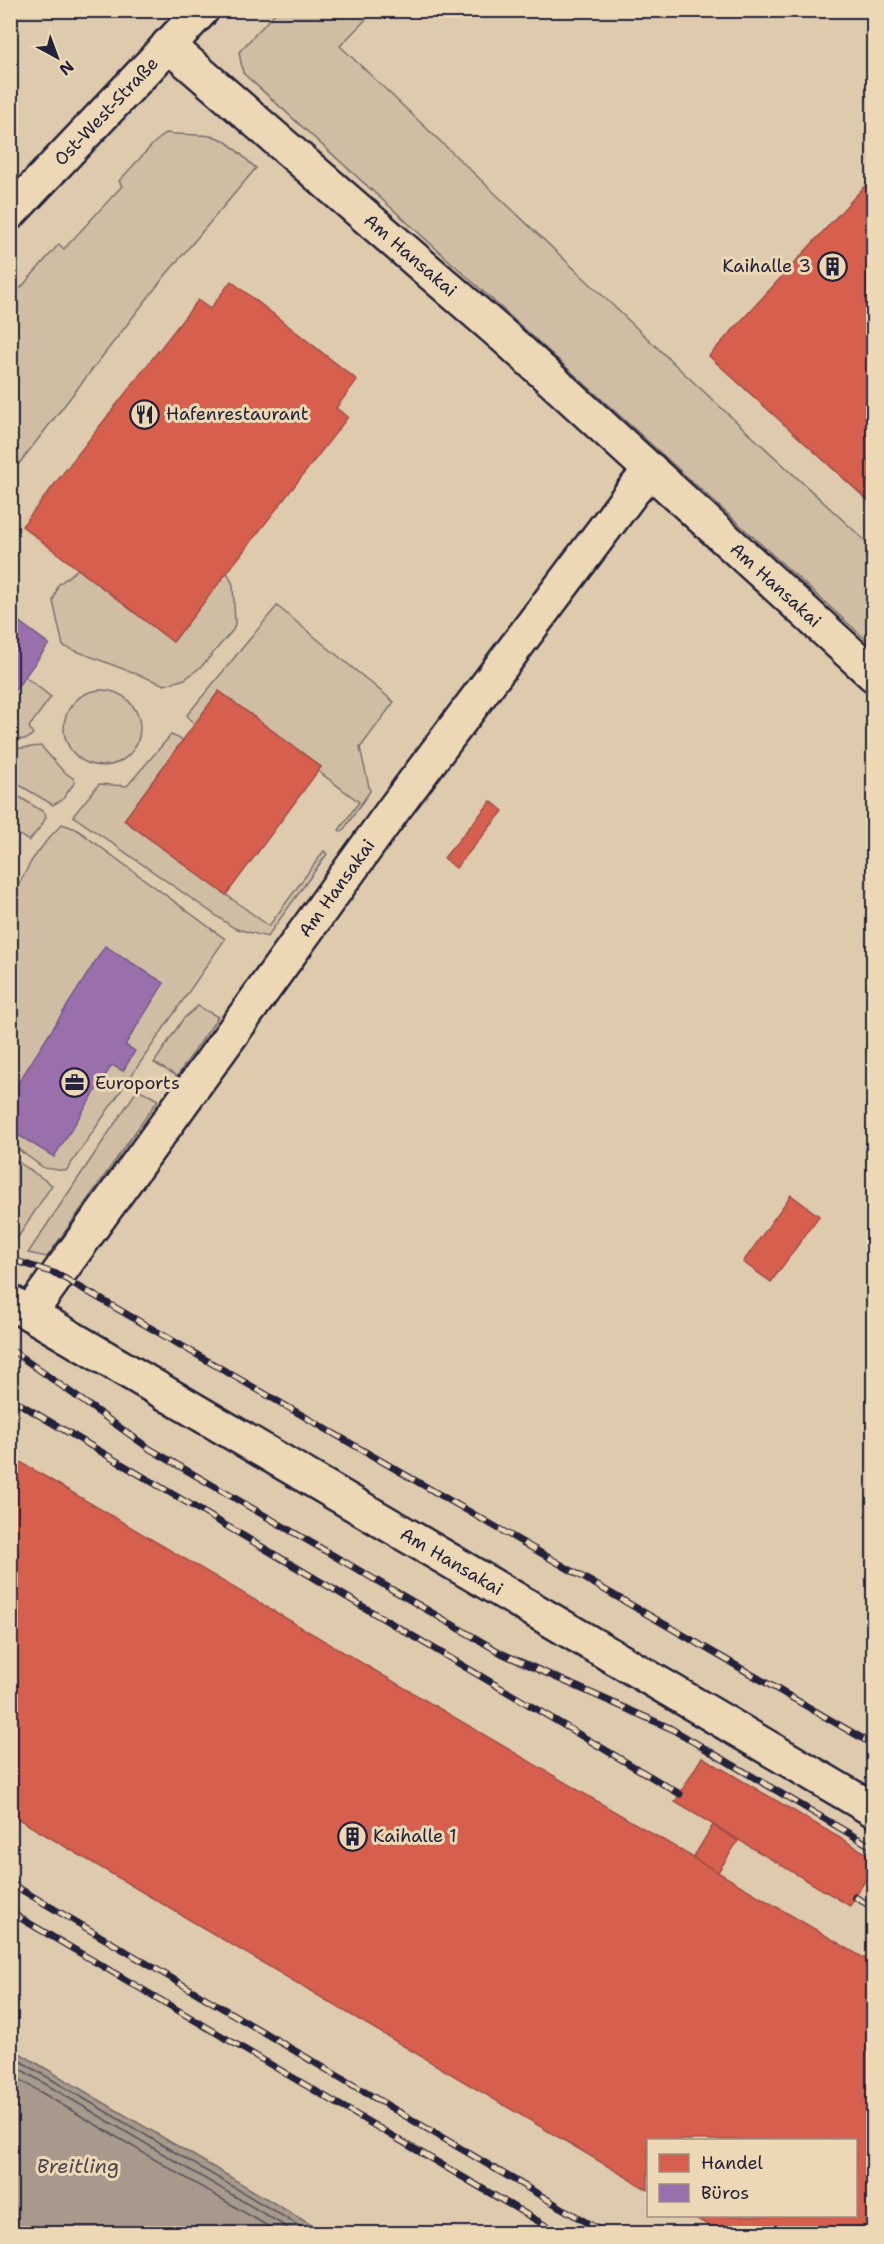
<svg xmlns="http://www.w3.org/2000/svg" width="884" height="2244" viewBox="0 0 884 2244" font-family="'Shantell Sans',sans-serif">
<style>
.built{fill:#decaad;fill-rule:evenodd}
.green{fill:#d0bea4;stroke:#797070;stroke-width:1.5}
.water{fill:#a7998c;stroke:#72696c;stroke-width:1.5}
.shops{fill:#d6604d;stroke:#a04d48;stroke-width:1.5}
.offices{fill:#9970ab;stroke:#755989;stroke-width:1.5}
.lines{fill:none;stroke-linecap:round;stroke-linejoin:round}
.shore{stroke:#57525b;stroke-width:1.5}
.minor-casing{stroke:#22223b;stroke-width:38}
.tertiary-casing{stroke:#22223b;stroke-width:38}
.minor{stroke:#edd8b6;stroke-width:33}
.tertiary{stroke:#edd8b6;stroke-width:33}
.rail-casing{stroke:#22223b;stroke-width:7}
.rail{stroke:#edd8b6;stroke-width:4.5;stroke-dasharray:14;stroke-linecap:butt}
.labels{text-anchor:middle;stroke-width:6;stroke-linejoin:round;paint-order:stroke}
.street-label{font-size:18px;fill:#22223b;stroke:#edd8b6}
.poi-label{font-size:18px;fill:#22223b;stroke:#edd8b6;text-anchor:start}
.water-label{font-size:20px;font-style:italic;fill:#4a4653;stroke:#edd8b6}
</style>
<rect width="100%" height="100%" fill="#edd8b6"/>
<filter id="ink" filterUnits="userSpaceOnUse"><feTurbulence type="fractalNoise" baseFrequency=".0167" numOctaves="2"/><feDisplacementMap in="SourceGraphic" scale="12" xChannelSelector="R" yChannelSelector="G"/><feConvolveMatrix kernelMatrix="1 2 1 2 8 2 1 2 1" color-interpolation-filters="sRGB"/></filter>
<g filter="url(#ink)">
<!-- built -->
<path class="built" d="M11,11H873V2233H325L11,2048ZM648,2140H856V2216H648Z"/>
<!-- green -->
<g class="green">
<polygon points="277,11 374,11 340,46 687,376 873,548 873,646 243,73 239,52"/>
<path d="M166,133C182,136 209,132 223,140C235,147 245,159 256,168L164,277L11,474V299L59,244L64,249L122,186L119,181L153,144Z"/>
<polygon points="78,569 173,642 227,572 233,585 235,624 233,630 202,666 185,679 165,685 63,646 53,601 58,585"/>
<polygon points="277,606 394,702 360,748 370,791 342,832 339,830 359,802 318,771 321,767 219,691 194,725 187,715"/>
<polygon points="24,676 51,697 29,727 33,734 27,739 11,740 10,697"/>
<circle cx="102" cy="728" r="38"/>
<polygon points="171,735 183,740 124,820 269,926 324,851 327,854 267,937 234,928 73,816 99,784 127,786"/>
<polygon points="41,746 63,771 74,779 75,782 62,800 53,805 11,780 11,749"/>
<polygon points="10,791 45,813 46,817 42,825 29,841 11,830"/>
<polygon points="62,824 76,829 225,939 66,1171 44,1168 11,1144 11,899 32,860 48,839"/>
<polygon points="198,1006 218,1017 177,1076 154,1063 183,1019"/>
<polygon points="138,1089 158,1100 47,1257 28,1253"/>
<polygon points="11,1157 52,1185 11,1248 10,1248"/>
</g>
<!-- water -->
<polygon class="water" points="11,2048 325,2233 11,2233"/>
<!-- shops -->
<g class="shops">
<polygon points="874,176 874,506 709,356"/>
<polygon points="231,281 357,380 336,408 348,417 173,642 22,526 198,300 210,309"/>
<polygon points="219,691 321,767 226,895 124,820"/>
<polygon points="491,801 503,811 456,868 444,858"/>
<polygon points="791,1195 819,1216 771,1282 743,1262"/>
<polygon points="10,1456 874,1964 874,2234 723,2234 692,2216 856,2216 856,2140 648,2140 648,2190 10,1814"/>
<polygon points="702,1757 874,1858 874,1865 850,1906 675,1802"/>
<polygon points="713,1825 738,1841 718,1872 693,1858"/>
</g>
<!-- offices -->
<g class="offices">
<polygon points="10,615 49,644 10,697"/>
<polygon points="105,946 164,983 125,1045 135,1051 123,1071 112,1065 54,1157 10,1130 10,1096"/>
</g>
<g class="lines">
<!-- shore -->
<g class="shore">
<polyline points="10,2055 313,2234"/>
<polyline points="10,2063 298,2234"/>
<polyline points="10,2074 281,2234"/>
</g>
<defs>
<g id="minor">
<path id="s1" d="M168,45L508,340L874,675"/>
<path id="s2" d="M12,1303L874,1810"/>
<path id="s3" d="M30,1313L394,809L632,492L651,470"/>
</g>
<g id="tertiary">
<path id="s4" d="M10,213L202,10"/>
</g>
</defs>
<!-- minor casing -->
<use href="#minor" class="minor-casing"/>
<!-- tertiary casing -->
<use href="#tertiary" class="tertiary-casing"/>
<!-- minor -->
<use href="#minor" class="minor"/>
<!-- tertiary -->
<use href="#tertiary" class="tertiary"/>
<defs>
<g id="rail">
<polyline points="10,1259 57,1274 874,1745"/>
<polyline points="10,1349 150,1449 503,1654 670,1728 874,1848"/>
<polyline points="10,1398 680,1794"/>
<polyline points="10,1883 606,2234"/>
<polyline points="855,1897 874,1908"/>
<polyline points="10,1912 560,2234"/>
</g>
</defs>
<!-- rail casing -->
<use href="#rail" class="rail-casing"/>
<!-- rail -->
<use href="#rail" class="rail"/>
</g>
</g>
<!-- icons -->
<defs>
<symbol id="building-ring" viewBox="-11 -11 22 22"><circle r="9.5" fill="#edd8b6" stroke="#22223b" stroke-width="1.5"/><path d="M-4-6H4V6H1V3H-1V6H-4ZM-2.5-4.3h1.7v1.8h-1.7ZM.8-4.3h1.7v1.8H.8ZM-2.5-1h1.7V.8h-1.7ZM.8-1h1.7V.8H.8Z" fill="#22223b"/></symbol>
<symbol id="restaurant-ring" viewBox="-11 -11 22 22"><circle r="9.5" fill="#edd8b6" stroke="#22223b" stroke-width="1.5"/><path d="M-5-6h1v4h1v-4h1v4h1v-4h1v5L-1.5 .5V6h-2V.5L-5-1ZM5-6V6H3V1.5H1.5Q1.5-4 5-6Z" fill="#22223b"/></symbol>
<symbol id="office-ring" viewBox="-11 -11 22 22"><circle r="9.5" fill="#edd8b6" stroke="#22223b" stroke-width="1.5"/><path d="M-6-3h4V-5.5h4V-3h4V5H-6ZM-1-4.5V-3h2v-1.5ZM-6 0V1H6V0Z" fill="#22223b"/></symbol>
</defs>
<g fill-rule="evenodd">
<use href="#building-ring" x="816" y="250" width="33" height="33"/>
<use href="#restaurant-ring" x="128" y="398" width="33" height="33"/>
<use href="#office-ring" x="58" y="1066" width="33" height="33"/>
<use href="#building-ring" x="336" y="1820" width="33" height="33"/>
</g>
<g class="labels">
<!-- street labels -->
<g class="street-label">
<text dy="6" stroke="none"><textPath href="#s4" startOffset="140">Ost-West-Straße</textPath></text>
<text dy="6" stroke="none"><textPath href="#s1" startOffset="321">Am Hansakai</textPath></text>
<text dy="6" stroke="none"><textPath href="#s1" startOffset="813">Am Hansakai</textPath></text>
<text dy="6" stroke="none"><textPath href="#s3" startOffset="524">Am Hansakai</textPath></text>
<text dy="6" stroke="none"><textPath href="#s2" startOffset="510">Am Hansakai</textPath></text>
</g>
<!-- poi labels -->
<g class="poi-label">
<text x="811" y="272" text-anchor="end">Kaihalle 3</text>
<text x="166" y="420">Hafenrestaurant</text>
<text x="95" y="1089">Euroports</text>
<text x="373" y="1842">Kaihalle 1</text>
</g>
<!-- water labels -->
<g class="water-label">
<text x="78" y="2173">Breitling</text>
</g>
</g>
<!-- margin -->
<rect width="884" height="2244" fill="none" stroke="#edd8b6" stroke-width="36"/>
<rect x="18" y="18" width="848" height="2208" fill="none" stroke="#22223b" stroke-width="2" filter="url(#ink)"/>
<!-- legend -->
<rect x="647" y="2139" width="210" height="78" fill="#edd8b6" stroke="#9c8f85" stroke-width="1.5"/>
<rect x="659" y="2154" width="30" height="18" fill="#d6604d" stroke="#9c8f85" stroke-width="1.5"/>
<text x="701" y="2169" font-size="18" fill="#22223b">Handel</text>
<rect x="659" y="2184" width="30" height="18" fill="#9970ab" stroke="#9c8f85" stroke-width="1.5"/>
<text x="701" y="2199" font-size="18" fill="#22223b">Büros</text>
<!-- north arrow -->
<g transform="translate(57 57) rotate(139)" stroke="#edd8b6" stroke-width="4.5" paint-order="stroke">
<path d="M0-4.5L10 22L0 15L-10 22Z" fill="#22223b"/>
<text y="-9" font-size="16" font-weight="bold" text-anchor="middle" fill="#22223b">N</text>
</g>
</svg>
